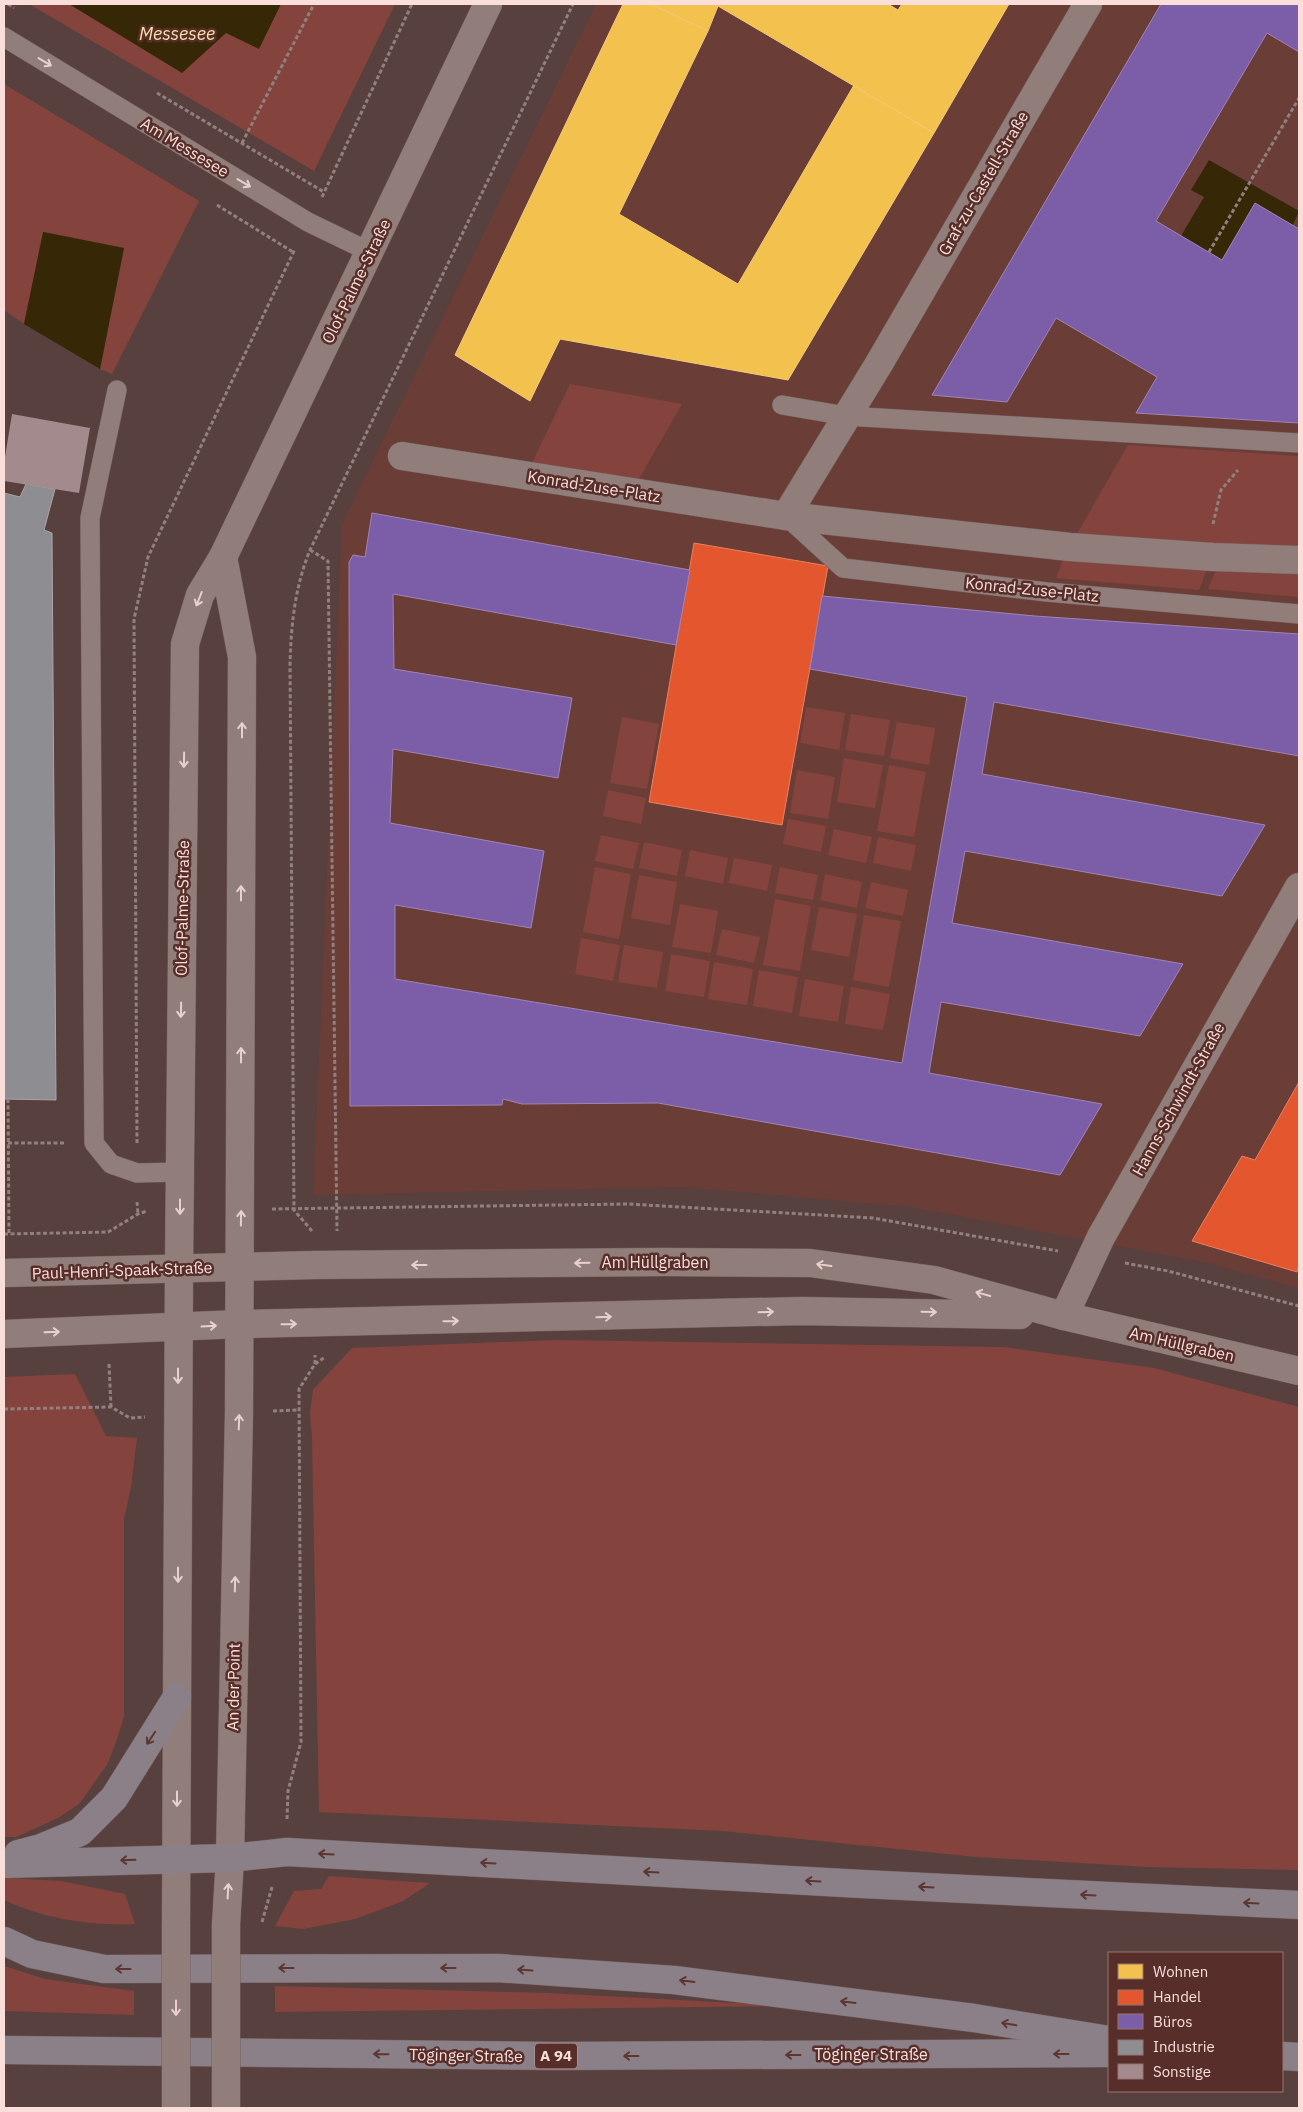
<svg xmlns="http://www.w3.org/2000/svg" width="1303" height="2112" viewBox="0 0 1303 2112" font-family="'IBM Plex Sans',sans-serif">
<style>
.built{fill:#6b3d37}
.green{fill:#84443d}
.water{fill:#362706}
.homes{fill:#f2c14e;stroke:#f4ca78}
.shops{fill:#e4572e;stroke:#ea8062}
.offices{fill:#7b5ea7;stroke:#a184b6}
.industry{fill:#8d8d92;stroke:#ada5a8}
.building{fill:#a38b8d}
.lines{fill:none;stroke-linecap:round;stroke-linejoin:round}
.service-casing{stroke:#75605e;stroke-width:20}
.pedestrian-casing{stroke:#75605e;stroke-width:29}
.minor-casing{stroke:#75605e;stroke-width:29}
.secondary-casing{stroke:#75605e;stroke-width:29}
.motorway-casing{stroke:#75605e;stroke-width:29}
.path{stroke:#91807e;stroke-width:3;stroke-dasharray:4 2.5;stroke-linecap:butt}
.service{stroke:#917e7b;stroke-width:19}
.pedestrian{stroke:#917e7b;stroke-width:28}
.minor{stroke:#917e7b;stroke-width:28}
.secondary{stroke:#917e7b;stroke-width:28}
.motorway{stroke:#8b8088;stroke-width:28}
.secondary-bridge-casing{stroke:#75605e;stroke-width:29;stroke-linecap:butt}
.secondary-bridge{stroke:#917e7b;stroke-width:28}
.oneway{stroke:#e9d0cc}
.oneway2{stroke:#5c3632}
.labels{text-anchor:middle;stroke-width:5;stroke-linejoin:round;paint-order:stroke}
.shield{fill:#572e29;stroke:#c8a9a5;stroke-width:1}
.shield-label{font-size:15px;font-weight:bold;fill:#f9deda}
.street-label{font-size:16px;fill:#f9deda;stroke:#572e29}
.water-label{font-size:18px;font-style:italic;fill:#f8e1a9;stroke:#572e29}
</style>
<rect width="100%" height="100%" fill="#58403e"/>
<!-- built -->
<polygon class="built" points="596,4 1299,4 1299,1288 1208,1263 912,1207 686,1187 313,1195 342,524"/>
<!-- green -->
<g class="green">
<polygon points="29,4 395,4 314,171"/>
<polygon points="4,84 199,201 112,374 100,369 124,248 44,232 24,324 4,310"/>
<polygon points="570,384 682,404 636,484 530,467"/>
<polygon points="1128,445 1299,456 1299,550 1074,539"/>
<polygon points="1065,554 1207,569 1199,590 1056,578"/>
<polygon points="1216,570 1299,570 1299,597 1208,589"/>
<polygon points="806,707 845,713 839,750 800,743"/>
<polygon points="851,714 890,720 884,756 845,750"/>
<polygon points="622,717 659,724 647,789 610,783"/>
<polygon points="897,722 935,728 929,765 890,758"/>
<polygon points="844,758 883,765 875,808 837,802"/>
<polygon points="889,765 926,772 914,837 877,831"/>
<polygon points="797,770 835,777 828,819 790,813"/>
<polygon points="608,790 646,798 641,824 603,816"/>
<polygon points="788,819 826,826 821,852 783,844"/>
<polygon points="834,829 872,837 866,863 828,855"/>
<polygon points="601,835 639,843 633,869 595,861"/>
<polygon points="878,837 916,845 911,871 873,863"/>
<polygon points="644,842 682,850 677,876 639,868"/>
<polygon points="690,850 728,858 723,884 685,876"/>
<polygon points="734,858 772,865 767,891 729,883"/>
<polygon points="595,867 631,874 619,939 583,932"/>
<polygon points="780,867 818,875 813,900 775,893"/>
<polygon points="825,874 862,882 857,908 820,900"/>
<polygon points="639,875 677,882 670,925 631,918"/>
<polygon points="871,882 908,890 903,916 865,908"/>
<polygon points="775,899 811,906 800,971 763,965"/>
<polygon points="680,904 718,911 711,953 672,947"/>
<polygon points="819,907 857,914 849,957 811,950"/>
<polygon points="864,915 901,921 889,987 853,980"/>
<polygon points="722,929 760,937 754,963 716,955"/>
<polygon points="581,938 620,945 613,981 575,974"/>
<polygon points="624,945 663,952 657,988 618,982"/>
<polygon points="671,954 710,961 704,997 665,991"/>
<polygon points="714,962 753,969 747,1005 708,999"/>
<polygon points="759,970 798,977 792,1013 753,1006"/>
<polygon points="805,979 844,986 838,1022 799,1016"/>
<polygon points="851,987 890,994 883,1030 845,1024"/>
<polygon points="558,1340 1003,1347 1154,1368 1299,1407 1299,1870 1148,1867 976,1857 723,1831 319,1812 312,1437 310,1413 313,1390 352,1348"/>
<polygon points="75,1374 106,1436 137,1438 131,1487 124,1519 124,1717 116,1742 107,1765 79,1804 58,1818 16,1837 4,1837 4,1377"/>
<polygon points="329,1876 430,1883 403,1901 355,1919 303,1929 275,1926 294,1891 321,1889"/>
<path d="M8,1878L61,1881L125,1894L135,1924C90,1926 45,1919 4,1900V1879Z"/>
<polygon points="4,1966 45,1979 134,1991 134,2015 4,2011"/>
<polygon points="275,1986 548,1993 790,2006 275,2012"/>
</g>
<!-- water -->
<g class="water">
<polygon points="69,4 281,4 259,49 226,33 182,73"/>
<polygon points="1209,160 1299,211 1293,225 1255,204 1222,260 1181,236 1204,197 1191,190"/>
<polygon points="43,232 124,248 100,369 24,324"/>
</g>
<!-- homes -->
<g class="homes">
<polygon points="623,4 651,4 708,31 619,214 738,284 854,85 934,133 788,380 560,339 530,401 455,355"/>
<polygon points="651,4 888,4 898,10 902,4 1009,4 934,133 718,6 708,31"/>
</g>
<!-- shops -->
<g class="shops">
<polygon points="694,543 828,566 782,825 649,802"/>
<polygon points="1299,1082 1299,1264 1297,1272 1192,1241 1242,1156 1255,1160"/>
</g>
<!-- offices -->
<g class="offices">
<polygon points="1161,4 1299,4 1299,52 1267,33 1156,221 1222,260 1255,203 1299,229 1299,423 1136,413 1157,377 1056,318 1007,402 932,395"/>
<polygon points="372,513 690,570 676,645 393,594 394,669 572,698 558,778 393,749 390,823 544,851 531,928 395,905 395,979 902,1063 967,697 810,669 822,596 1035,616 1299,634 1299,756 994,702 982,774 1265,825 1222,896 965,851 952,923 1183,964 1140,1036 941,1002 929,1073 1102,1104 1060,1175 658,1103 522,1104 503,1099 502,1105 350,1106 349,562 353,555 365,557"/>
</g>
<!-- industry -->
<polygon class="industry" points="26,484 55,489 44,530 52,533 56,1100 4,1099 4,493 20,497"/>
<!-- building -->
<polygon class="building" points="12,414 90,428 79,493 4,481 4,463"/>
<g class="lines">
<defs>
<g id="service">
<polyline points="4,37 308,222 370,252"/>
<polyline points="117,390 90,518 94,1143 111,1164 137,1173 180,1172"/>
<polyline points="782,405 846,416 1299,443"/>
<polyline points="786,516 843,568 1047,592 1299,614"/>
</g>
<g id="pedestrian">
<polyline points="402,456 786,516 1070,547 1213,557 1299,560"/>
<polyline points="786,516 880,362"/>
</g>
<g id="minor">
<polyline points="880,362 1088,4"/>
<polyline points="1064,1316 1101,1237 1299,887"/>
</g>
<g id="secondary">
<polyline points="223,557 242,657 239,1412 230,1858 226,1925"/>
<polyline points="4,1273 314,1265 665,1262 810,1263 934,1280 1064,1316 1299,1371"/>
<polyline points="4,1334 240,1324 801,1311 1020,1315"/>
<polyline points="176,1924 179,1268 185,644 200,595 223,557 488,4"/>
</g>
<g id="motorway">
<polyline points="18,1854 41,1848 80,1832 114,1798 177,1697"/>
<polyline points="4,1864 230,1858 287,1852 862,1884 1299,1905"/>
<polyline points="4,1941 32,1954 104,1969 497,1968 674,1980 974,2018 1109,2040"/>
<polyline points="4,2050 556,2056 1108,2053"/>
<polyline points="1282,2056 1299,2057"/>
</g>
</defs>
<!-- service casing -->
<use href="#service" class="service-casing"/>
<!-- pedestrian casing -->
<use href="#pedestrian" class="pedestrian-casing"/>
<!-- minor casing -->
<use href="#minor" class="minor-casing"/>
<!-- secondary casing -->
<use href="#secondary" class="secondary-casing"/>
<!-- motorway casing -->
<use href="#motorway" class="motorway-casing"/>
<!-- path -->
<g class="path">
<polyline points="8,4 14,8"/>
<polyline points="157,93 324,192"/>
<polyline points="242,143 314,4"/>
<polyline points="322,197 412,4"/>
<polyline points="217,205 293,252"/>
<polyline points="1209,252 1299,98"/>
<polyline points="1213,524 1221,490 1238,470"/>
<polyline points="310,550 328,561 337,1231"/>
<polyline points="8,1099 9,1234"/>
<polyline points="8,1143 65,1143"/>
<polyline points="137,1143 134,619 148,557 295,249"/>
<polyline points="137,1202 138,1214"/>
<polyline points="272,1209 628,1204 873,1218 1058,1251"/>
<path d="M312,1231L294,1210L290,665C291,624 295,587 310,550L573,4"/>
<polyline points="4,1234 108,1232 138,1214 147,1211"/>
<polyline points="1125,1263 1168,1271 1299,1306"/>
<polyline points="109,1364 111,1407"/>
<polyline points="315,1364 315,1355"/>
<polyline points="4,1409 111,1407 130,1418 145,1417"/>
<polyline points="273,1411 299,1410"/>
<polyline points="287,1819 288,1791 301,1742 299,1389 315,1364 325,1357"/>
<polyline points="262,1922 272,1887"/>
</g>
<!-- service -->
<use href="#service" class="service"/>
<!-- pedestrian -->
<use href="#pedestrian" class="pedestrian"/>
<!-- minor -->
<use href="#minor" class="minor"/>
<!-- secondary -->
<use href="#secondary" class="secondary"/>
<!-- motorway -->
<use href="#motorway" class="motorway"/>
<defs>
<g id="secondary-bridge">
<polyline points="226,1925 226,2108"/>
<polyline points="176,2108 176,1924"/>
</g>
</defs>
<!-- secondary-bridge casing -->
<use href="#secondary-bridge" class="secondary-bridge-casing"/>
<!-- secondary-bridge -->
<use href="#secondary-bridge" class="secondary-bridge"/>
</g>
<!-- one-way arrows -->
<defs><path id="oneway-shaft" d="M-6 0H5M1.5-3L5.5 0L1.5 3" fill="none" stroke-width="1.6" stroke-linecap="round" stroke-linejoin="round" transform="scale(1.25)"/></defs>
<g class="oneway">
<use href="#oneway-shaft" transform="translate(45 62) rotate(31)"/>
<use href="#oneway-shaft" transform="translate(244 183) rotate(31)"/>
<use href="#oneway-shaft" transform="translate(199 599) rotate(111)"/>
<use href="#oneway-shaft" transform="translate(242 730) rotate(-90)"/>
<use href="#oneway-shaft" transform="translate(184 760) rotate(91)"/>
<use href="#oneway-shaft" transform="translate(241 893) rotate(-90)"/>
<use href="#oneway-shaft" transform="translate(181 1010) rotate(91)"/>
<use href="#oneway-shaft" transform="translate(241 1055) rotate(-90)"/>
<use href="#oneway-shaft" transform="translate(180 1207) rotate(90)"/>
<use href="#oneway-shaft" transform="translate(241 1218) rotate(-89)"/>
<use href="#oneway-shaft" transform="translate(582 1263) rotate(179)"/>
<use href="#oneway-shaft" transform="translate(419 1265) rotate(180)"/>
<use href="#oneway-shaft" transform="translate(824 1265) rotate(-172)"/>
<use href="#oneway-shaft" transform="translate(983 1294) rotate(-165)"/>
<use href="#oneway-shaft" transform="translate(766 1312) rotate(-2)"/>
<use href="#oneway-shaft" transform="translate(929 1312) rotate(1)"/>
<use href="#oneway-shaft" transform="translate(604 1317) rotate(-2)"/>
<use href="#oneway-shaft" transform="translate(451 1321) rotate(-1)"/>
<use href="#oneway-shaft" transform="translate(289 1324) rotate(-1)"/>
<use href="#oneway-shaft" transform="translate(209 1326) rotate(-3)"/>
<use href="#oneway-shaft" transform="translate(52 1332) rotate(-2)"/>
<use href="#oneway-shaft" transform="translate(178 1376) rotate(90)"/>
<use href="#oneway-shaft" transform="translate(239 1422) rotate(-88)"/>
<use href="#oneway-shaft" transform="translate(178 1575) rotate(90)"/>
<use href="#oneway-shaft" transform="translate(235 1584) rotate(-89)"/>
<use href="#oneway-shaft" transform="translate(177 1799) rotate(90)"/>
<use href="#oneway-shaft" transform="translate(228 1891) rotate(-87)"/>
<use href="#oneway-shaft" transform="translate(176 2008) rotate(90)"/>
</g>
<g class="oneway2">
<use href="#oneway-shaft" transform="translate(151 1738) rotate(123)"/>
<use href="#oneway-shaft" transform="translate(326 1854) rotate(-177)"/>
<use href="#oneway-shaft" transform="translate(128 1860) rotate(178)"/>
<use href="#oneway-shaft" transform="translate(488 1863) rotate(-177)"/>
<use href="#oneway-shaft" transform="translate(651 1872) rotate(-177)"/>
<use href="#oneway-shaft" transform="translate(813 1881) rotate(-177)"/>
<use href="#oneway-shaft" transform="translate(926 1887) rotate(-177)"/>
<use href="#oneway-shaft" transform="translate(1088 1895) rotate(-177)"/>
<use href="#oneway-shaft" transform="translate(1251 1903) rotate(-177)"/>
<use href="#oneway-shaft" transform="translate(286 1968) rotate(180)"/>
<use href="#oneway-shaft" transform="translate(448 1968) rotate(180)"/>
<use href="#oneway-shaft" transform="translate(123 1969) rotate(180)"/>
<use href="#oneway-shaft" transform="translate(525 1970) rotate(-176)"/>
<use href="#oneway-shaft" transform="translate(687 1981) rotate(-173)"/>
<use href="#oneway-shaft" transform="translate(848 2002) rotate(-173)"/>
<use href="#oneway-shaft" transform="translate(1009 2024) rotate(-170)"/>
<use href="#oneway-shaft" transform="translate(381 2054) rotate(-179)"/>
<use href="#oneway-shaft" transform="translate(1061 2054) rotate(180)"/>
<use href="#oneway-shaft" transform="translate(793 2055) rotate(180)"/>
<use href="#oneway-shaft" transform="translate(631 2056) rotate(180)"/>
</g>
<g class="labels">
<!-- shield labels -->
<rect class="shield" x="535" y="2043.5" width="42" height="25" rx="4"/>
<g class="shield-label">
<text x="556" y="2061">A 94</text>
</g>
<!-- street labels -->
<g class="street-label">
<text transform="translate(185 147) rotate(31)" y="6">Am Messesee</text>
<text transform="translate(983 183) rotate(-60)" y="6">Graf-zu-Castell-Straße</text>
<text transform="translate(356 281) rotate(-64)" y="6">Olof-Palme-Straße</text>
<text transform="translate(594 486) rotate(9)" y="6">Konrad-Zuse-Platz</text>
<text transform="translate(1032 589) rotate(6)" y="6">Konrad-Zuse-Platz</text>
<text transform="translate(182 908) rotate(-89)" y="6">Olof-Palme-Straße</text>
<text transform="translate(1178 1099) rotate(-61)" y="6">Hanns-Schwindt-Straße</text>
<text x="655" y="1268">Am Hüllgraben</text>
<text transform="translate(122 1270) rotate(-2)" y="6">Paul-Henri-Spaak-Straße</text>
<text transform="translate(1182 1344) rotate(13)" y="6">Am Hüllgraben</text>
<text transform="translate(233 1687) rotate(-89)" y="6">An der Point</text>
<text x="871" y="2060">Töginger Straße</text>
<text transform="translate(466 2055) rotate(1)" y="6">Töginger Straße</text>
</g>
<!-- water labels -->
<g class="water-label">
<text x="177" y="40">Messesee</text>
</g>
</g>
<!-- border -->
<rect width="1303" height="2112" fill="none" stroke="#f9deda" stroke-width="10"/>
<!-- legend -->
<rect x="1108" y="1952" width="175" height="140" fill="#572e29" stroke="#987470"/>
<rect x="1118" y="1964" width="25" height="15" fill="#f2c14e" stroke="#987470"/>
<text x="1153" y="1977" font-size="15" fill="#f9deda">Wohnen</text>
<rect x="1118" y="1990" width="25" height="15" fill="#e4572e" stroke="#987470"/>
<text x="1153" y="2002" font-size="15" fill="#f9deda">Handel</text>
<rect x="1118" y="2014" width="25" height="15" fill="#7b5ea7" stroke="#987470"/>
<text x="1153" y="2027" font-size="15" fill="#f9deda">Büros</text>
<rect x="1118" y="2040" width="25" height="15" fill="#8d8d92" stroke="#987470"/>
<text x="1153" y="2052" font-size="15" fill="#f9deda">Industrie</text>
<rect x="1118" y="2064" width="25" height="15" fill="#a38b8d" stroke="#987470"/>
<text x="1153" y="2077" font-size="15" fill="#f9deda">Sonstige</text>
</svg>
